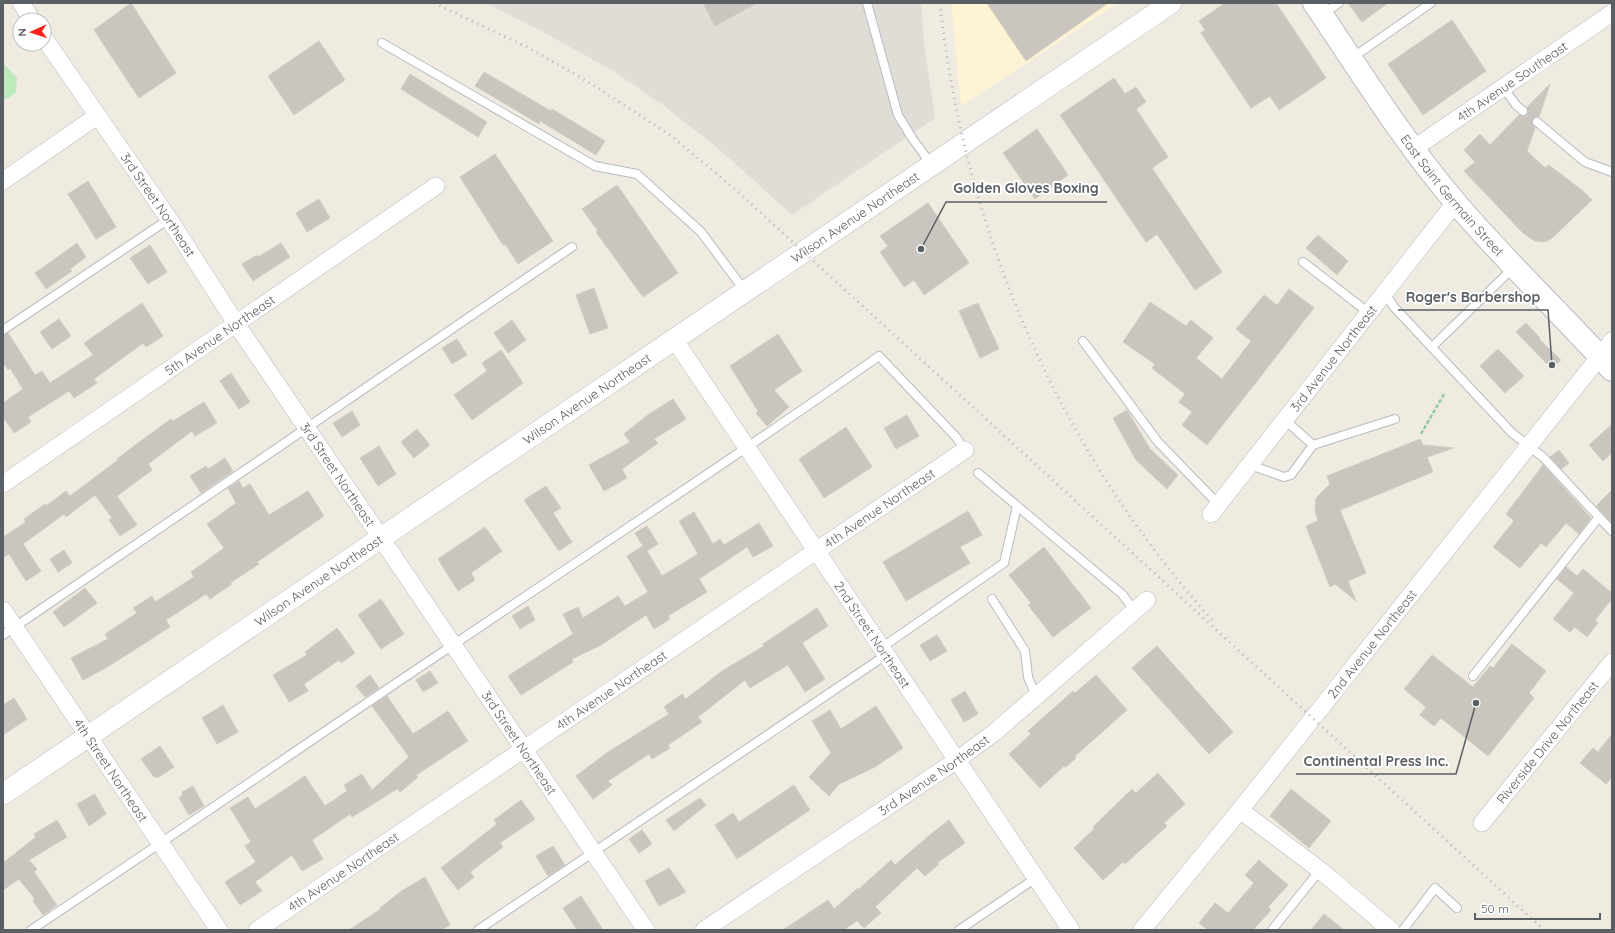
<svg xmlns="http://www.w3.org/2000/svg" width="1615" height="933" viewBox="0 0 1615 933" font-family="Quicksand,sans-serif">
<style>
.commercial{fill:#fff3d6}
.industrial{fill:#dfddd6}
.green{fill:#bee9bb}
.building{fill:#cac5be;stroke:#d4ccbf}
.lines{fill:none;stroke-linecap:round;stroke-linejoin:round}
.service-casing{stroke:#b7bbc0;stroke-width:10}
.minor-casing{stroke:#b7bbc0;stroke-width:18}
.tertiary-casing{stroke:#b7bbc0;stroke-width:22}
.secondary-casing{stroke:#b7bcc2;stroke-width:24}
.path{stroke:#94caa0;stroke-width:2.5;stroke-dasharray:4 2;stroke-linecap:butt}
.service{stroke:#fff;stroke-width:8}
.minor{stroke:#fff;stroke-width:17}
.tertiary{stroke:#fff;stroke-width:21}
.secondary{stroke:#fff;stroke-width:22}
.rail{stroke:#b5b6b7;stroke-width:3;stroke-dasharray:1 5;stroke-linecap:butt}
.labels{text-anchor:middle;stroke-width:4;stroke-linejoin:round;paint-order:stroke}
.street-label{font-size:13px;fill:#5a5f64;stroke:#fff}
.leader{fill:none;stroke:#5a5f64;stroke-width:1.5}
.callout-dot{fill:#5a5f64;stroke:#fff;stroke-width:1.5}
.callout-label{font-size:14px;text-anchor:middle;font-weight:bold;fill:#5a5f64;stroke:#fff;stroke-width:4;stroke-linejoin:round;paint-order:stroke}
</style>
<rect width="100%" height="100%" fill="#efebe1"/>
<!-- commercial -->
<polygon class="commercial" points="951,3 1118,3 961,106"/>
<!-- industrial -->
<polygon class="industrial" points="486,3 921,3 924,43 935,118 792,215 720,150 663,105 613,71 545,33"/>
<!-- green -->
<polygon class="green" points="3,63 17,78 16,93 3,101"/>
<!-- building -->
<g class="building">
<polygon points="131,3 176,73 139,98 94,30"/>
<polygon points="703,3 757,3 715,26"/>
<polygon points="987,3 1108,3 1026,61"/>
<polygon points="1225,3 1276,3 1326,78 1279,110 1270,96 1251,108 1201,33 1205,30 1199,21"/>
<polygon points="1348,3 1388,3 1362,22"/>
<polygon points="1452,20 1486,71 1423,115 1388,64"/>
<polygon points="319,41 345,80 294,115 268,76"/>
<polygon points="484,72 551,111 552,109 605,141 596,155 540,121 539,124 475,86"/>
<polygon points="410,74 487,122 478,137 401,89"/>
<polygon points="1114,78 1125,94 1136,87 1146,102 1136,109 1168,157 1152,168 1222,272 1195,290 1157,234 1146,242 1060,115"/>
<polygon points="1550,84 1539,117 1535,117 1532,121 1535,128 1527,151 1545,168 1549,165 1583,191 1592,200 1551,239 1544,242 1535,241 1523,233 1464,171 1475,162 1464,150 1480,134 1490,145 1519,115 1522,116 1527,115 1528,112 1527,107"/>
<polygon points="1037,129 1068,175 1035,199 1003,153"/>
<polygon points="495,154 553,241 518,264 505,244 503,245 460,177"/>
<polygon points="88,181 116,227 96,239 68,194"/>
<polygon points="617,185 678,273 643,297 596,232 598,231 582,209"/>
<polygon points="319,199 330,218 307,232 296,213"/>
<polygon points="928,203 969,263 924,295 914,280 904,287 880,252 888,246 880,236"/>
<polygon points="1318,235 1348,261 1337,275 1306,248"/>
<polygon points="77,243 86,257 70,269 72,271 46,289 35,273"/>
<polygon points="281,243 290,257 253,281 242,264 257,255 258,257"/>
<polygon points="150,245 167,272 148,284 130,258"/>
<polygon points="594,288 608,328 590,334 576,295"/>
<polygon points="1289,289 1314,308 1207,445 1182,425 1192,412 1179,402 1185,394 1152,368 1155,364 1123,342 1150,302 1186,326 1191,320 1213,338 1196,358 1222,379 1251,341 1236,329 1264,295 1277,305"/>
<polygon points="142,303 163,336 146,347 143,343 94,379 97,383 74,398 69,391 28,417 31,422 14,433 3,417 3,403 23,389 10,368 8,370 3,362 3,335 8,333 35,375 42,371 50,383 93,355 84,343"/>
<polygon points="978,303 999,349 980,358 959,311"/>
<polygon points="59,319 71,336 52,349 40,332"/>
<polygon points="512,320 526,340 508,353 494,333"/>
<polygon points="1526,323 1540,338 1539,339 1561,360 1552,369 1516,332"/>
<polygon points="778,334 802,371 774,390 789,407 767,426 756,413 758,411 730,366"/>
<polygon points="457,339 467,355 452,364 442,348"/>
<polygon points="1498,349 1524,376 1505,393 1480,366"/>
<polygon points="501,350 523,383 472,420 454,395 487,371 482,363"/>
<polygon points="231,373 250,402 239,409 220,381"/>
<polygon points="673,399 686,419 654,439 658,443 622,469 627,478 604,491 589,465 630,442 624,434 649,414"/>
<polygon points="204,402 217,423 195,436 192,431 148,464 152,470 117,496 137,525 120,536 109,520 112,518 95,495 66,517 64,514 23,544 41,571 26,581 9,554 3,558 3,537 26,522 24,519 45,504 46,506 66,491 70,496 118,460 117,459 134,446 171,419 173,421"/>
<polygon points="1127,410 1150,449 1178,475 1167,489 1136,460 1113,418"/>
<polygon points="352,411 360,425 342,437 333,423"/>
<polygon points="907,415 919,436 896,449 884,428"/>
<polygon points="1612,424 1612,453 1603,461 1589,445"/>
<polygon points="846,427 872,467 824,498 799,459"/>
<polygon points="417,429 430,445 414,458 401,442"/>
<polygon points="1420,439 1423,445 1454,448 1427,457 1433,472 1340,510 1366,573 1348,581 1356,601 1335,584 1330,587 1306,526 1318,521 1315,510 1316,498 1330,484 1327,476"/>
<polygon points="379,446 396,474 378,486 360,458"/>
<polygon points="1559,450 1569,463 1561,469 1550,457"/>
<polygon points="225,458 233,471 201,493 190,476 206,466 208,469"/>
<polygon points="1543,465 1591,518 1579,534 1566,523 1546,547 1541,543 1520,568 1493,547 1514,521 1506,514"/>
<polygon points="239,481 243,488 250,484 269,515 308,491 324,516 257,562 259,564 230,583 232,584 210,599 206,594 166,620 170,627 109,666 83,680 71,658 108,639 105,634 137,613 133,608 152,596 155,602 194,577 191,572 224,548 207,524 236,503 228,488"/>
<polygon points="546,486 561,508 553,513 572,542 559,551 524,500"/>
<polygon points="1612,490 1612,523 1596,506"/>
<polygon points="968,511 982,535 960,547 970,563 906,601 883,562"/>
<polygon points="694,512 713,544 720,539 724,545 759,523 773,546 753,557 747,547 699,579 707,592 668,616 670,619 654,629 646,615 601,645 572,659 573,662 521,695 508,676 573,634 563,614 578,607 583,618 618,596 625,606 648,592 627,556 643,546 635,533 647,526 658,544 647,551 662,576 698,554 679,521"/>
<polygon points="485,527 502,551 471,573 475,580 458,591 438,559"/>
<polygon points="1044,547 1091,608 1053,637 1028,605 1031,603 1009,575"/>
<polygon points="64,550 72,563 58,572 50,559"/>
<polygon points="1566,567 1577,576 1583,569 1612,593 1612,599 1595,620 1598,623 1587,637 1575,627 1570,632 1553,619 1574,593 1557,579"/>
<polygon points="85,588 97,603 64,627 53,612"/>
<polygon points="381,599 404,634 381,649 358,615"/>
<polygon points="528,606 535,620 520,629 512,616"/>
<polygon points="817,608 828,626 802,643 825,679 805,692 788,665 750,688 745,680 698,717 702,722 668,745 670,748 652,759 649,754 608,781 612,785 593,799 576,776 608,752 669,714 664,707 682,694 686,699 722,671 764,646 763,644"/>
<polygon points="337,628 355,653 341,663 339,660 304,684 308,691 289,702 273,675 307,655 305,652"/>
<polygon points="937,635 947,651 930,661 920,645"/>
<polygon points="1512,644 1546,671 1529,693 1534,698 1488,756 1441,718 1434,726 1420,715 1426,707 1404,689 1432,655 1473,687 1490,666 1493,668"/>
<polygon points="1157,646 1233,732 1209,754 1132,668"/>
<polygon points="430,671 438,683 423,692 416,680"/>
<polygon points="370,675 379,688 365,697 356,686"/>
<polygon points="1096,675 1127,710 1074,757 1076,758 1066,767 1064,766 1040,788 1009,754 1031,734 1028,731 1073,691 1075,693"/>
<polygon points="965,691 978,714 964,722 951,700"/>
<polygon points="387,696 413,734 448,711 468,741 416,775 418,777 400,792 397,789 352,817 350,814 312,840 323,859 302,871 292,855 255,882 262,891 240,905 225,882 256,862 245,846 251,842 230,808 248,797 255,809 305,776 325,806 347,791 344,785 362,774 372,790 409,757 372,706"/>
<polygon points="14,698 27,719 3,735 3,705"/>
<polygon points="223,705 238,732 217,744 202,718"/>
<polygon points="876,706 903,748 875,767 839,784 829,796 809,777 831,753 812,721 830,710 841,729"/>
<polygon points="1612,734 1612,777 1606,784 1580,763 1593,748 1598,752"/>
<polygon points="160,746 174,767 159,777 154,777 141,759"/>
<polygon points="1158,773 1185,804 1164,823 1167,826 1125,864 1123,862 1103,880 1074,848 1094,829 1093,827 1132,789 1136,793"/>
<polygon points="794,785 810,810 737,859 715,825 733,813 739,822"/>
<polygon points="193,786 204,806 189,815 179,798 183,795 182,792"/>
<polygon points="1291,789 1331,821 1309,848 1270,816"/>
<polygon points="95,794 106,814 89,826 77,804"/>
<polygon points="700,798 706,805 674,831 666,820"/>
<polygon points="521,800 535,819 500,843 503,847 470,872 474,877 458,890 441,868 497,824 494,820"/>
<polygon points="57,820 67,837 29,860 37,869 34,872 57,905 43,915 33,901 35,899 19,879 3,890 3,863 36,837 34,834"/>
<polygon points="949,820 965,843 937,863 939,864 925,876 917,868 875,907 881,913 864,928 857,921 843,930 783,930 828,900 834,909 858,888 859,889 891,860 895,865 931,834"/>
<polygon points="642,830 652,844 639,853 629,839"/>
<polygon points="553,846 565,865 548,876 536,856"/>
<polygon points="1259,860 1288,885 1268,907 1271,910 1253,930 1208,930 1199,923 1215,903 1228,913 1254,883 1245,875"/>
<polygon points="669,868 686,892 659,906 645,881"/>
<polygon points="425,877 450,925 440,930 349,930 381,909 380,908 400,892"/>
<polygon points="581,896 603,930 577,930 563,908"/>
<polygon points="1324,914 1344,930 1311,930"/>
</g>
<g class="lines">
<defs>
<g id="service">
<polyline points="867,3 898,115 912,138 931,164"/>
<polyline points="1323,14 1339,3"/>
<polyline points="382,43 595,166 637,174 701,232 745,291"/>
<polyline points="1352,58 1431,3"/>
<polyline points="1503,87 1516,105 1523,111"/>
<polyline points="1537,122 1585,162 1612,172"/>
<polyline points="1303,262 1369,313"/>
<polyline points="1385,293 1394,307 1512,433 1543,457 1612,531"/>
<polyline points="3,330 169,219"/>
<polyline points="1083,341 1158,442 1219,505"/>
<polyline points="1432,347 1513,268"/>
<polyline points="1285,420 1313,445"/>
<polyline points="1250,465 1284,477 1291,475 1313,445 1395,419"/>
<polyline points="978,473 1122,594 1135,611"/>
<polyline points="992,599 1025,651 1028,677 1036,696"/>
<polyline points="3,635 572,247"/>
<polyline points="881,648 1004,563 1017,506"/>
<polyline points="1473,676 1599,517"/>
<path d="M31,930C173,836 312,739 453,645C595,549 739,455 879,356L956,437L965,450"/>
<polyline points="478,930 886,655"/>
<polyline points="959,930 1036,878"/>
<polyline points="1272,930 1320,870"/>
<polyline points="1403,930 1435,888 1457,908"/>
</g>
<g id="minor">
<polyline points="21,3 32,20"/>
<path id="s1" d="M44,38L169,219L237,325L646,930"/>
<path id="s2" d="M1413,149L1612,13"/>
<polyline points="3,181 97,116"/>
<path id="s3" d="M674,339L1071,930"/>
<path id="s4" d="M3,484L436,186"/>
<path id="s5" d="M1211,514L1455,203"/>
<path id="s6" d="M3,610L219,930"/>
<polyline points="1240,810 1320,870 1391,930"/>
<path id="s7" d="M1482,823L1612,662"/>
<path id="s8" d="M257,930L965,450"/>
<path id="s9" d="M704,930L957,760L995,732L1147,600"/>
<path id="s10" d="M1142,930L1240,810L1612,341"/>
</g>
<g id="tertiary">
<path id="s11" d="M3,794L1171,3"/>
</g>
<g id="secondary">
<path id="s12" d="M1314,3C1360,71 1403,141 1456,203C1505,261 1561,313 1612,370"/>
</g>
</defs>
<!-- service casing -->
<use href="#service" class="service-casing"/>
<!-- minor casing -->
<use href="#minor" class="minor-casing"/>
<!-- tertiary casing -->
<use href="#tertiary" class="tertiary-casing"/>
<!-- secondary casing -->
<use href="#secondary" class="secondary-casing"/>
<!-- path -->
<polyline class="path" points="1421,434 1444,394"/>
<!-- service -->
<use href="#service" class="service"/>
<!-- minor -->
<use href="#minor" class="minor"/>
<!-- tertiary -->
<use href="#tertiary" class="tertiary"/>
<!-- secondary -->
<use href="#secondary" class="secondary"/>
<!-- rail -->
<g class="rail">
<polyline points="434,3 529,48 590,83 670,135 737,191 1544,930"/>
<path d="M940,3C964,231 1059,451 1214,622"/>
</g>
</g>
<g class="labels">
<!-- street labels -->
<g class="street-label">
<text dy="5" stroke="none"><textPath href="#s2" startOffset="120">4th Avenue Southeast</textPath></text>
<text dy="5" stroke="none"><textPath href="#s12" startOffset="237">East Saint Germain Street</textPath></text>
<text dy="5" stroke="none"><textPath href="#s1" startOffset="202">3rd Street Northeast</textPath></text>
<text dy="5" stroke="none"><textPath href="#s11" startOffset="1029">Wilson Avenue Northeast</textPath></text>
<text dy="5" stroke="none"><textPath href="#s4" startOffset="263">5th Avenue Northeast</textPath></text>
<text dy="5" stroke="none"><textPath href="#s5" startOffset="198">3rd Avenue Northeast</textPath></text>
<text dy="5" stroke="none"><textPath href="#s11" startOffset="705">Wilson Avenue Northeast</textPath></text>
<text dy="5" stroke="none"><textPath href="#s1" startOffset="526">3rd Street Northeast</textPath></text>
<text dy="5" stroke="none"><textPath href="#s8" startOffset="752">4th Avenue Northeast</textPath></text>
<text dy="5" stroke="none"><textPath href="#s11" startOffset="381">Wilson Avenue Northeast</textPath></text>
<text dy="5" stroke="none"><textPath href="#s3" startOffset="356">2nd Street Northeast</textPath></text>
<text dy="5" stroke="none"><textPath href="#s10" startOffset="367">2nd Avenue Northeast</textPath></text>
<text dy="5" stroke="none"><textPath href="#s8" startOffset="428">4th Avenue Northeast</textPath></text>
<text dy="5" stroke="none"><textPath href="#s7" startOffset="104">Riverside Drive Northeast</textPath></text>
<text dy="5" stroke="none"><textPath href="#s1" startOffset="850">3rd Street Northeast</textPath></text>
<text dy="5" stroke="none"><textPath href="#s6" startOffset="193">4th Street Northeast</textPath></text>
<text dy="5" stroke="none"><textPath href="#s9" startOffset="277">3rd Avenue Northeast</textPath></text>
<text dy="5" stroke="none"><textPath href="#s8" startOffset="104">4th Avenue Northeast</textPath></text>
</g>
</g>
<!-- callouts -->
<path class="leader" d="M921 249L946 202H1107M1552 365L1548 310H1398M1476 703L1456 774H1296"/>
<g class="callout-dot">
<circle cx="921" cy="249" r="4"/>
<circle cx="1552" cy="365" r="4"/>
<circle cx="1476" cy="703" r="4"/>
</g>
<g class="callout-label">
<text x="1026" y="193">Golden Gloves Boxing</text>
<text x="1473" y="302">Roger's Barbershop</text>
<text x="1376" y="766">Continental Press Inc.</text>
</g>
<!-- border -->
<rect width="1615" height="933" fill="none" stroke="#5a5f64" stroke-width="8"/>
<!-- north arrow -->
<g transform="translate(32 32) rotate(267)"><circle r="19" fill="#ffffff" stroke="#bdbfc1"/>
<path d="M0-3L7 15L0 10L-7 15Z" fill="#fb201b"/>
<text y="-6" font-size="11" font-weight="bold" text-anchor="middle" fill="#5a5f64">N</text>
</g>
<!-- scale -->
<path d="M1475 913v6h125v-6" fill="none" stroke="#5a5f64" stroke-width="2"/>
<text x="1481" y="913" font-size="12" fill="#5a5f64" stroke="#ffffff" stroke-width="3" paint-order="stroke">50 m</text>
</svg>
